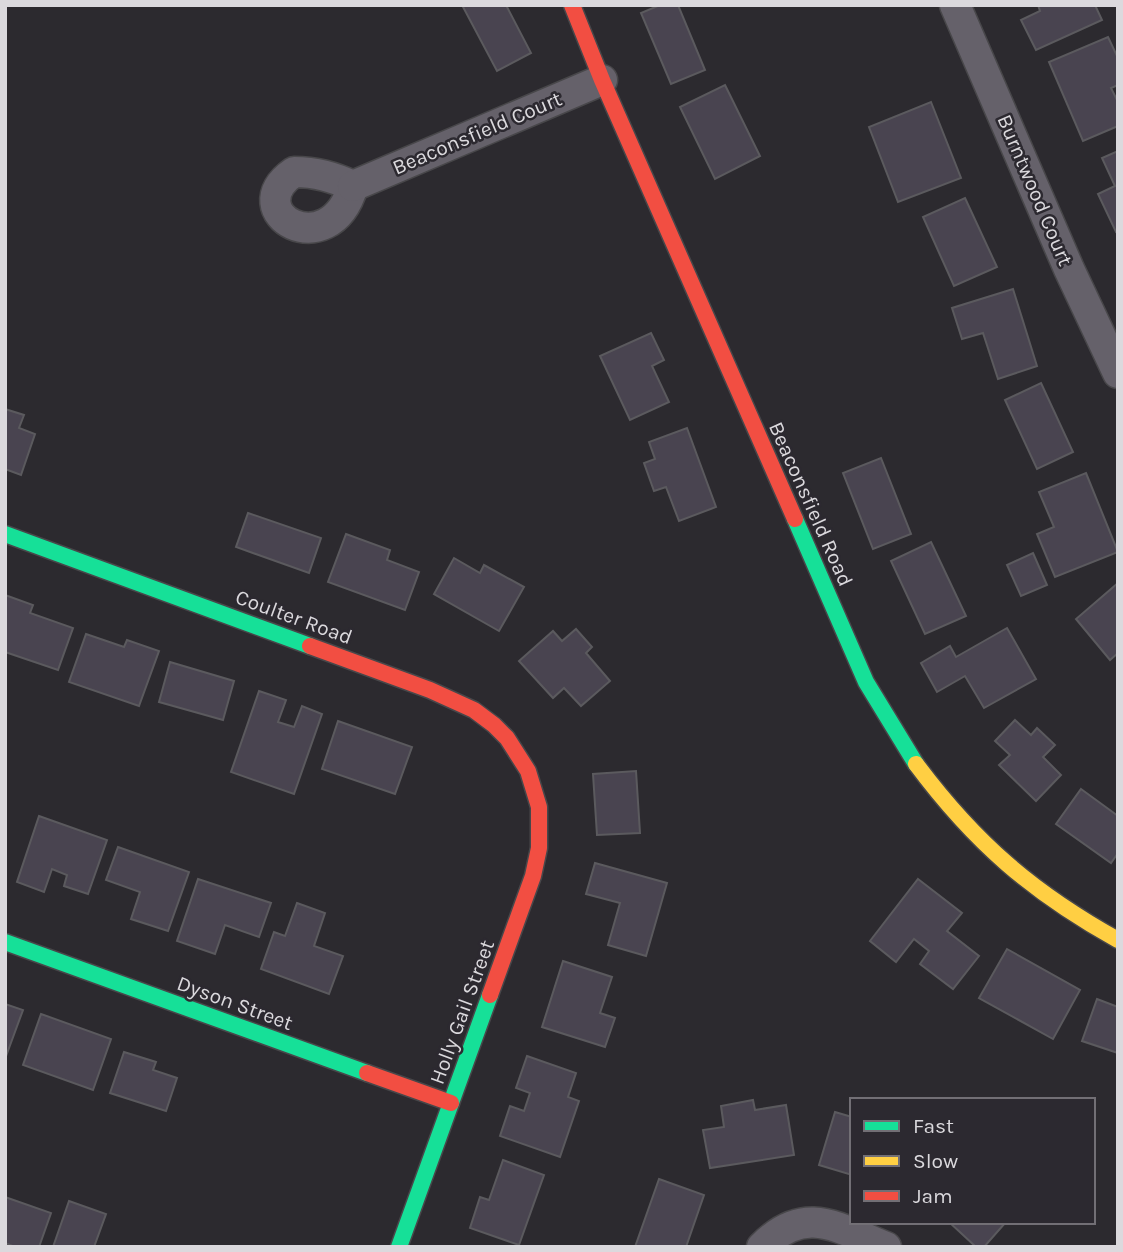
<svg xmlns="http://www.w3.org/2000/svg" width="1123" height="1252" viewBox="0 0 1123 1252" font-family="Karla,sans-serif">
<style>
.building{fill:#494450;stroke:#5b5a5e;stroke-width:2}
.lines{fill:none;stroke-linecap:round;stroke-linejoin:round}
.street-casing{stroke:#48474a;stroke-width:33}
.fast-casing{stroke:#48474a;stroke-width:19}
.slow-casing{stroke:#48474a;stroke-width:19}
.jam-casing{stroke:#48474a;stroke-width:19}
.street{stroke:#65616a;stroke-width:30}
.fast{stroke:#16e098;stroke-width:16}
.slow{stroke:#ffcf43;stroke-width:16}
.jam{stroke:#f24e42;stroke-width:16}
.labels{text-anchor:middle;stroke-width:5;stroke-linejoin:round;paint-order:stroke}
.street-label{font-size:21px;fill:#dbd9dd;stroke:#2c2930}
</style>
<rect width="100%" height="100%" fill="#2c2a2f"/>
<!-- building -->
<g class="building">
<polygon points="462,5 506,5 531,53 497,71"/>
<polygon points="660,5 678,5 705,70 671,84 641,13"/>
<polygon points="1038,5 1095,5 1102,20 1036,50 1021,20 1040,11"/>
<polygon points="1108,37 1118,58 1118,85 1111,88 1118,102 1118,126 1083,141 1049,62"/>
<polygon points="725,85 760,156 715,179 680,107"/>
<polygon points="931,102 961,178 898,202 869,127"/>
<polygon points="1118,151 1118,231 1116,232 1098,194 1115,186 1102,158"/>
<polygon points="965,198 997,267 954,286 923,217"/>
<polygon points="1013,289 1037,366 998,379 983,333 962,339 952,308"/>
<polygon points="651,333 664,360 652,366 669,402 630,420 600,356"/>
<polygon points="1041,383 1073,452 1037,469 1005,400"/>
<polygon points="5,409 24,415 19,428 35,434 21,475 5,469"/>
<polygon points="687,428 716,507 679,521 666,487 654,491 644,463 655,459 649,442"/>
<polygon points="881,458 911,534 873,549 843,473"/>
<polygon points="1086,473 1118,552 1055,577 1037,534 1054,527 1039,492"/>
<polygon points="248,513 321,538 309,573 236,547"/>
<polygon points="346,534 390,550 387,560 419,572 405,610 328,582"/>
<polygon points="931,542 966,616 925,634 891,561"/>
<polygon points="1033,553 1047,585 1021,596 1007,565"/>
<polygon points="454,558 480,573 484,565 524,587 499,631 434,594"/>
<polygon points="1118,583 1118,653 1110,660 1076,619"/>
<polygon points="5,595 33,605 30,613 73,628 58,670 5,652"/>
<polygon points="1007,628 1036,679 984,708 965,676 937,692 921,663 950,646 956,657"/>
<polygon points="576,629 592,647 586,653 610,681 581,706 564,688 553,698 519,661 553,631 562,641"/>
<polygon points="86,634 124,647 127,640 159,651 139,706 69,682"/>
<polygon points="170,662 234,681 223,720 159,702"/>
<polygon points="259,691 286,700 278,722 294,727 302,706 322,714 294,794 231,772"/>
<polygon points="1015,720 1031,735 1037,728 1055,745 1043,757 1061,775 1036,801 999,765 1010,755 995,741"/>
<polygon points="338,721 412,747 395,794 322,769"/>
<polygon points="636,771 640,833 597,835 593,774"/>
<polygon points="1081,789 1118,816 1118,853 1111,863 1056,824"/>
<polygon points="39,816 107,840 88,894 64,886 67,875 52,869 44,892 17,882"/>
<polygon points="118,847 189,872 168,931 131,919 140,892 106,880"/>
<polygon points="595,863 667,883 646,956 608,945 620,903 586,894"/>
<polygon points="198,879 271,903 259,937 225,925 215,954 177,941"/>
<polygon points="918,879 962,913 947,931 979,956 953,989 920,964 929,951 914,939 896,962 870,941"/>
<polygon points="297,903 325,913 314,946 343,956 329,994 261,969 274,932 285,936"/>
<polygon points="1007,949 1080,990 1053,1039 979,998"/>
<polygon points="563,961 612,977 600,1013 615,1018 605,1047 542,1027"/>
<polygon points="1097,999 1118,1007 1118,1053 1082,1041"/>
<polygon points="5,1004 23,1010 5,1059"/>
<polygon points="41,1014 111,1039 93,1090 23,1065"/>
<polygon points="124,1052 156,1062 153,1070 177,1078 166,1111 110,1093"/>
<polygon points="527,1056 576,1073 568,1097 579,1101 560,1157 500,1136 510,1106 524,1111 530,1093 516,1088"/>
<polygon points="753,1100 755,1110 786,1105 794,1155 710,1168 703,1130 724,1127 721,1106"/>
<polygon points="835,1112 852,1117 852,1175 819,1165"/>
<polygon points="503,1160 544,1175 519,1245 470,1228 480,1197 489,1200"/>
<polygon points="659,1179 704,1195 686,1247 635,1247"/>
<polygon points="5,1197 51,1213 39,1247 15,1247 5,1243"/>
<polygon points="69,1201 106,1214 94,1247 53,1247"/>
<polygon points="949,1222 1006,1222 984,1247 976,1247"/>
</g>
<g class="lines">
<defs>
<g id="street">
<polyline points="955,5 1069,269 1118,373"/>
<path d="M294,172C316,172 333,177 353,186C329,267 236,212 294,172Z"/>
<polyline points="353,186 602,80"/>
<path d="M762,1247C805,1203 838,1228 886,1247"/>
</g>
<g id="fast">
<polyline points="795,519 866,682 916,764"/>
<polyline points="5,534 310,646"/>
<polyline points="5,942 367,1073"/>
<polyline points="399,1247 490,995"/>
</g>
<path id="slow" d="M916,764C975,843 1032,892 1118,940"/>
<g id="jam">
<polyline points="572,5 602,80 795,519"/>
<polyline points="310,646 430,690 474,710 494,725 507,738 528,771 539,807 539,848 533,876 490,995"/>
<polyline points="367,1073 451,1103"/>
</g>
</defs>
<!-- street casing -->
<use href="#street" class="street-casing"/>
<!-- fast casing -->
<use href="#fast" class="fast-casing"/>
<!-- slow casing -->
<use href="#slow" class="slow-casing"/>
<!-- jam casing -->
<use href="#jam" class="jam-casing"/>
<!-- street -->
<use href="#street" class="street"/>
<!-- fast -->
<use href="#fast" class="fast"/>
<!-- slow -->
<use href="#slow" class="slow"/>
<!-- jam -->
<use href="#jam" class="jam"/>
</g>
<g class="labels">
<!-- street labels -->
<g class="street-label">
<text transform="translate(477 133) rotate(-23)" y="7">Beaconsfield Court</text>
<text transform="translate(1035 190) rotate(67)" y="7">Burntwood Court</text>
<text transform="translate(811 504) rotate(66)" y="7">Beaconsfield Road</text>
<text transform="translate(294 617) rotate(20)" y="7">Coulter Road</text>
<text transform="translate(235 1003) rotate(20)" y="7">Dyson Street</text>
<text transform="translate(462 1012) rotate(-70)" y="7">Holly Gail Street</text>
</g>
</g>
<!-- border -->
<rect width="1123" height="1252" fill="none" stroke="#dbd9dd" stroke-width="14"/>
<!-- legend -->
<rect x="850" y="1098" width="245" height="126" fill="#2c2930" stroke="#726f75" stroke-width="2"/>
<rect x="864" y="1121" width="35" height="10" fill="#16e098" stroke="#726f75" stroke-width="2"/>
<text x="913" y="1133" font-size="21" fill="#dbd9dd">Fast</text>
<rect x="864" y="1156" width="35" height="10" fill="#ffcf43" stroke="#726f75" stroke-width="2"/>
<text x="913" y="1168" font-size="21" fill="#dbd9dd">Slow</text>
<rect x="864" y="1191" width="35" height="10" fill="#f24e42" stroke="#726f75" stroke-width="2"/>
<text x="913" y="1203" font-size="21" fill="#dbd9dd">Jam</text>
</svg>
